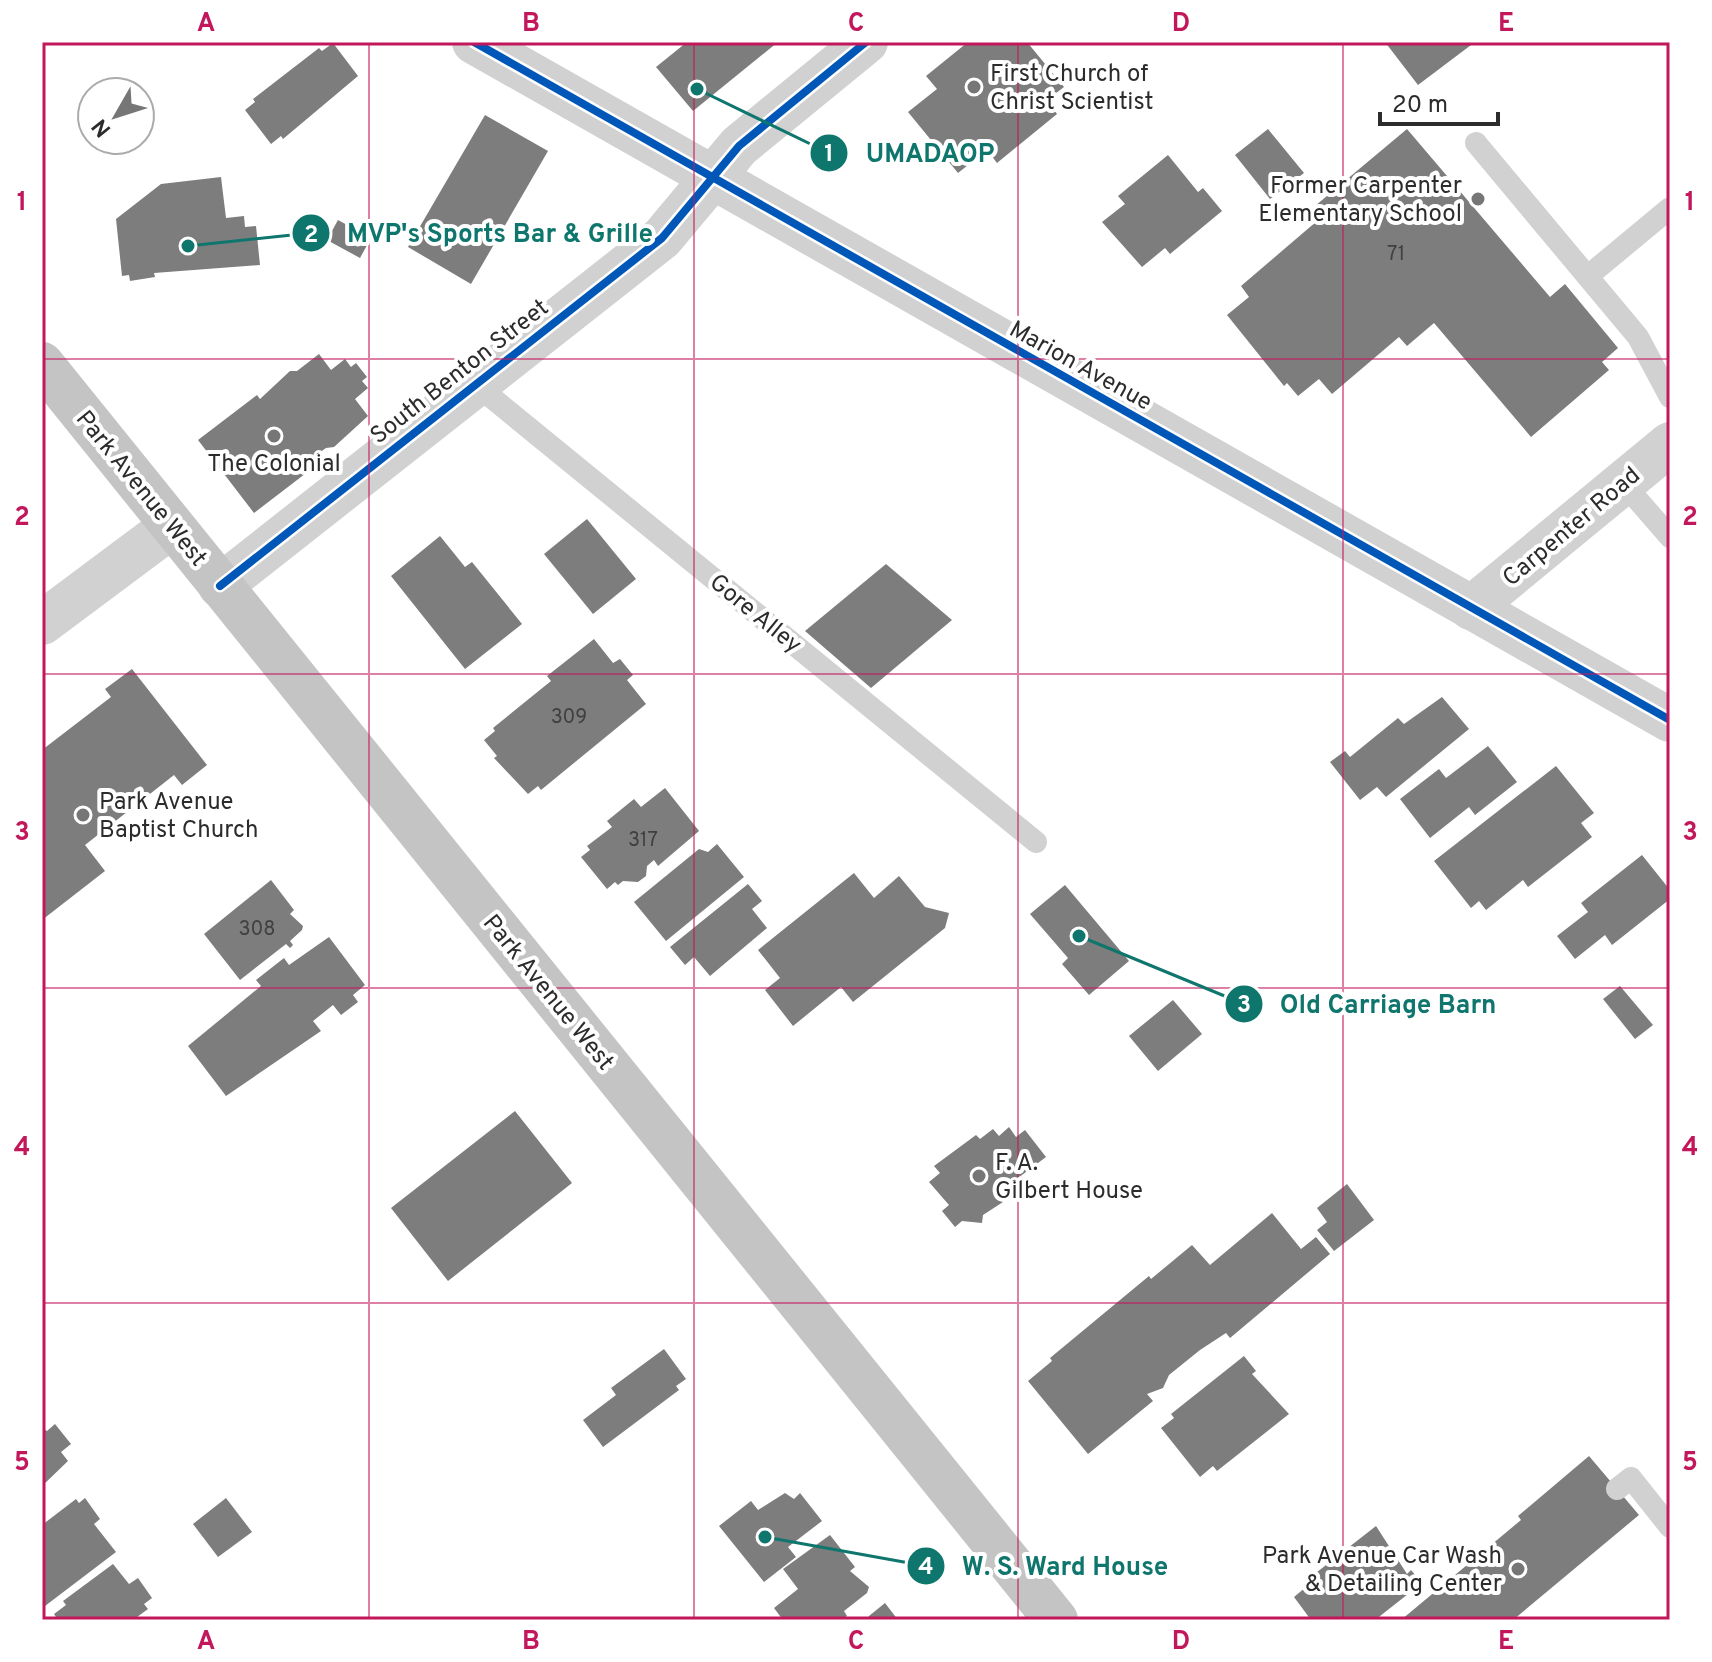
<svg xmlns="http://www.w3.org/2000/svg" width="1712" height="1662" viewBox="0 0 1712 1662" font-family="Overpass,sans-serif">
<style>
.building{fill:#7d7d7d}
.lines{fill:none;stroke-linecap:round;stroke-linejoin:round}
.service{stroke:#d1d1d1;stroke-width:22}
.minor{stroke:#d1d1d1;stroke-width:44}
.tertiary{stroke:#d1d1d1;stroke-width:44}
.primary{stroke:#c4c4c4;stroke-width:44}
.cycleway-casing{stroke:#fff;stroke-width:13}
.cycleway{stroke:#0057b8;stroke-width:8}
.grid{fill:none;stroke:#c2185b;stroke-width:2;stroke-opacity:0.55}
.poi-dot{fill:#767676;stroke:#fff;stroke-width:3}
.labels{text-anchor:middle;stroke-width:8;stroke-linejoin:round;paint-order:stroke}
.number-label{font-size:20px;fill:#404040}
.poi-label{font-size:24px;fill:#2c2c2c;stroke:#fff;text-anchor:start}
.street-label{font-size:24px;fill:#2c2c2c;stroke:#fff}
.leader{fill:none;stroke:#0f766e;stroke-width:3}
.callout-dot{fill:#0f766e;stroke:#fff;stroke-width:3}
.mark-label{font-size:24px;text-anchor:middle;font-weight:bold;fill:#fff}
.callout-label{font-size:26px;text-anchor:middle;font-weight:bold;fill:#0f766e;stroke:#fff;stroke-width:8;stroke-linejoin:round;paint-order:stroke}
.neatline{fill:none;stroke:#c2185b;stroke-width:3}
.grid-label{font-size:26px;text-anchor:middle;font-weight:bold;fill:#c2185b}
</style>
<rect width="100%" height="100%" fill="#fff"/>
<!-- building -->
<g class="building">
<polygon points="687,42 778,42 693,111 656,67"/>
<polygon points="968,42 1027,42 1064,87 1047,100 1057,114 997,163 987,150 958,173 908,112 937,89 926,76"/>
<polygon points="1385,42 1475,42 1418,85"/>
<polygon points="333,43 358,76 283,139 281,136 271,144 245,110 255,102 253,99 319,48 322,51"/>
<polygon points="485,115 548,151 471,284 408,247"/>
<polygon points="1268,129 1304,173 1270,199 1235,155"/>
<polygon points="1407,129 1550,297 1565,284 1618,348 1602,362 1609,370 1531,437 1434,323 1407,346 1399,337 1332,394 1319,379 1298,396 1287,383 1284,386 1227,315 1249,297 1241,286 1317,221 1309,211"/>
<polygon points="1168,155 1198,192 1203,188 1222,211 1170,254 1165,248 1142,267 1102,222 1125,204 1118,196"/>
<polygon points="221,177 226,218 244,216 245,227 256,226 260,265 154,273 155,277 130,281 129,275 122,276 116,219 161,184"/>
<polygon points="338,220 371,238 360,258 327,240"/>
<polygon points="319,354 331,370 345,359 351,367 356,363 367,377 362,381 368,388 355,399 368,416 334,447 326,448 308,461 314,467 254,513 198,440 257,395 260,399 290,371 297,371"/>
<polygon points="587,519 636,579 593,614 544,554"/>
<polygon points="440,536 465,567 472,562 522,624 465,669 391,576"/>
<polygon points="886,564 952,620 871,688 805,631"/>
<polygon points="594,639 613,663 620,659 633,675 627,680 646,704 541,790 538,786 528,794 494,758 497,756 484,740 495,731 493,728 551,681 547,676"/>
<polygon points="132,669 207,765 182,785 174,775 85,845 105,871 42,920 42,750 111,697 105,689"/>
<polygon points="1442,697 1469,729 1386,797 1377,787 1360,800 1330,762 1345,751 1350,757 1398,718 1404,724"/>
<polygon points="1488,746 1517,782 1475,815 1469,807 1430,838 1400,799 1439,769 1446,778"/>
<polygon points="1556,766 1594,813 1581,823 1592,837 1528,887 1523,880 1486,910 1479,901 1471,908 1434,861"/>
<polygon points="665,788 699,831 658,866 654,860 647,866 646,876 638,882 623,881 618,885 615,882 607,889 581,857 590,850 587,846 612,827 607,821 634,799 641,807"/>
<polygon points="717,844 744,877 666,941 634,902 699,849 708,852"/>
<polygon points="1642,855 1670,890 1670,899 1612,945 1605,935 1575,959 1557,936 1588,912 1581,903"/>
<polygon points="854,873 874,898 899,876 925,907 949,913 945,928 853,1002 841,987 793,1026 765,990 780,978 758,950"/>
<polygon points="271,880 294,910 290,914 303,926 302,930 290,941 293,945 290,948 286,944 240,980 204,934"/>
<polygon points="748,884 762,901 752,909 767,928 710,976 694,957 685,965 670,947"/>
<polygon points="1065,885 1129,961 1089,995 1062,964 1068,958 1030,914"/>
<polygon points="329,937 365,985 353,995 358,1002 341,1015 333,1005 313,1021 321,1031 226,1096 188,1046 261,986 256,980 284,958 289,965"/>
<polygon points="1620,986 1653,1025 1635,1039 1603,999"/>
<polygon points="1173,1000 1202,1034 1158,1071 1129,1036"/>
<polygon points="515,1111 572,1183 448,1281 391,1208"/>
<polygon points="1009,1127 1016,1137 1025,1130 1046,1157 1018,1178 1026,1187 983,1215 982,1223 962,1221 955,1227 942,1211 949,1205 929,1182 940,1173 934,1166 976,1135 980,1139 993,1129 999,1136"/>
<polygon points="1347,1184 1374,1220 1334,1251 1317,1230 1327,1222 1317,1208"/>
<polygon points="1272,1213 1301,1249 1316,1237 1330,1254 1230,1338 1226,1333 1200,1350 1169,1375 1163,1388 1147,1394 1153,1401 1088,1454 1028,1381 1052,1361 1050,1358 1149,1276 1151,1279 1192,1245 1210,1265"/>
<polygon points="664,1349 686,1379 676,1386 679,1390 603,1447 583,1420 616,1395 611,1388"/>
<polygon points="1244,1356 1256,1371 1252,1374 1289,1414 1217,1471 1213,1466 1200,1477 1161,1428 1174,1418 1171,1414"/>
<polygon points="55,1424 71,1444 61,1452 68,1461 42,1486 42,1428 47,1431"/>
<polygon points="1589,1456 1639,1515 1513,1620 1401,1620 1521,1520 1518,1516"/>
<polygon points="785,1493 794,1499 800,1493 822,1521 788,1547 796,1557 764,1582 719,1526 751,1501 758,1510"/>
<polygon points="85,1498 100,1519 94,1524 116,1552 45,1606 42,1601 42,1525 76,1499 79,1503"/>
<polygon points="226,1498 252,1532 218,1557 193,1524"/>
<polygon points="1376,1526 1407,1574 1411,1570 1422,1583 1375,1620 1311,1620 1294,1597 1306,1587 1303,1583"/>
<polygon points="830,1535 855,1567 850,1571 869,1587 867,1593 844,1611 847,1616 842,1620 783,1620 774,1608 798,1589 783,1569"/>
<polygon points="113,1564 129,1584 138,1578 152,1598 144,1604 148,1609 133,1620 58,1620 54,1614 66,1605 63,1601"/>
<polygon points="885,1603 898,1620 867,1620 869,1616"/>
</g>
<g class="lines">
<!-- service -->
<g class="service">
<polyline points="1476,143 1638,337 1670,397"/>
<polyline points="1588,276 1670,208"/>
<polyline points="475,384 1036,842"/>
<polyline points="1623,483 1670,537"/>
<polyline points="1617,1489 1631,1478 1670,1527"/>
</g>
<!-- minor -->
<g class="minor">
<polyline points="1471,608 1670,444"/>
<polyline points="42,623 172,526"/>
</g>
<!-- tertiary -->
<g class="tertiary">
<polyline points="474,42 1670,720"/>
<polyline points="220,586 662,238 739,146 866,42"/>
</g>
<!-- primary -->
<polyline class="primary" points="42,364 1056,1620"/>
<defs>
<g id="cycleway">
<polyline points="474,42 1670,720"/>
<polyline points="220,586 662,238 739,146 866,42"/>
</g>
</defs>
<!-- cycleway casing -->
<use href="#cycleway" class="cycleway-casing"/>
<!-- cycleway -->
<use href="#cycleway" class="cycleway"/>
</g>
<!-- grid -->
<path class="grid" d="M369,42V1620M694,42V1620M1018,42V1620M1343,42V1620M42,359H1670M42,674H1670M42,988H1670M42,1303H1670"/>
<!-- markers -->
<g class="poi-dot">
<circle cx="974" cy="87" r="8"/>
<circle cx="1478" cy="199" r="8"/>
<circle cx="274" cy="436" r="8"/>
<circle cx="83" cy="815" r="8"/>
<circle cx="979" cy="1176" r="8"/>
<circle cx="1518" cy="1569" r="8"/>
</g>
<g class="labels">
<!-- number labels -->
<g class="number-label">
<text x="1396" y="260">71</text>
<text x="569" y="723">309</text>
<text x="643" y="846">317</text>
<text x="257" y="935">308</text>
</g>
<!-- poi labels -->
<g class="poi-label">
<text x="990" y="81">First Church of<tspan x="990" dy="28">Christ Scientist</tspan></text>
<text x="1462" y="193" text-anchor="end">Former Carpenter<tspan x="1462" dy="28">Elementary School</tspan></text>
<text x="274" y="471" text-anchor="middle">The Colonial</text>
<text x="99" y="809">Park Avenue<tspan x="99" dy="28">Baptist Church</tspan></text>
<text x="995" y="1170">F. A.<tspan x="995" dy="28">Gilbert House</tspan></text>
<text x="1502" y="1563" text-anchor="end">Park Avenue Car Wash<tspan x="1502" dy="28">&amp; Detailing Center</tspan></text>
</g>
<!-- street labels -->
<g class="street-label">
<text transform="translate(1081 365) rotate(29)" y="8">Marion Avenue</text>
<text transform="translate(459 371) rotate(-38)" y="8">South Benton Street</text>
<text transform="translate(142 488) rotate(51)" y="8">Park Avenue West</text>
<text transform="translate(1571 526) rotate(-40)" y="8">Carpenter Road</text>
<text transform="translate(756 613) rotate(39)" y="8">Gore Alley</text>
<text transform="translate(549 992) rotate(51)" y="8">Park Avenue West</text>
</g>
</g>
<!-- callouts -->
<path class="leader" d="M697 89L829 153M188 246L311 233M1079 936L1244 1004M765 1537L926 1566"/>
<g class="callout-dot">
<circle cx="697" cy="89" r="8"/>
<circle cx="188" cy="246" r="8"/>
<circle cx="1079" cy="936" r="8"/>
<circle cx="765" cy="1537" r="8"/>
<circle cx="829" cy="153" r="20"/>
<circle cx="311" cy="233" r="20"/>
<circle cx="1244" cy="1004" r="20"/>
<circle cx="926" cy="1566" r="20"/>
</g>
<g class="mark-label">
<text x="829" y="161">1</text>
<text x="311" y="242">2</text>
<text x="1244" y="1012">3</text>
<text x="926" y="1574">4</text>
</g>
<g class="callout-label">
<text x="930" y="162">UMADAOP</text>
<text x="500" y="242">MVP's Sports Bar &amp; Grille</text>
<text x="1388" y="1013">Old Carriage Barn</text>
<text x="1065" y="1575">W. S. Ward House</text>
</g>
<!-- border -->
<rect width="1712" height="1662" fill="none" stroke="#ffffff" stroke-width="88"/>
<!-- north arrow -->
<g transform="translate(116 116) rotate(231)"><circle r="38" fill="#ffffff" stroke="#ababab" stroke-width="2"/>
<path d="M0-6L14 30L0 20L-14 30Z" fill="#767676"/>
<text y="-12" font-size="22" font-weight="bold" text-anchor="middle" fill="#2c2c2c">N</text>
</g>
<!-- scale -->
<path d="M1380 112v12h118v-12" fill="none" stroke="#2c2c2c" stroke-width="4"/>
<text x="1392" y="112" font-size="24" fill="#2c2c2c" stroke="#ffffff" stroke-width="6" paint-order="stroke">20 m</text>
<rect x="44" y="44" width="1624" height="1574" class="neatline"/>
<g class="grid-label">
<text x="206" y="31">A</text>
<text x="531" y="31">B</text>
<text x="856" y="31">C</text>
<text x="1181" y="31">D</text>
<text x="1506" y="31">E</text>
<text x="22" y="210">1</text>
<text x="1690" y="210">1</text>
<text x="22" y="525">2</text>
<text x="1690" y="525">2</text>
<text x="22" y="840">3</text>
<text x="1690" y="840">3</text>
<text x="22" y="1155">4</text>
<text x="1690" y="1155">4</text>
<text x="22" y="1470">5</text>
<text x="1690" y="1470">5</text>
<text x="206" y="1649">A</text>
<text x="531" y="1649">B</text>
<text x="856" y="1649">C</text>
<text x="1181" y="1649">D</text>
<text x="1506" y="1649">E</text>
</g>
</svg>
